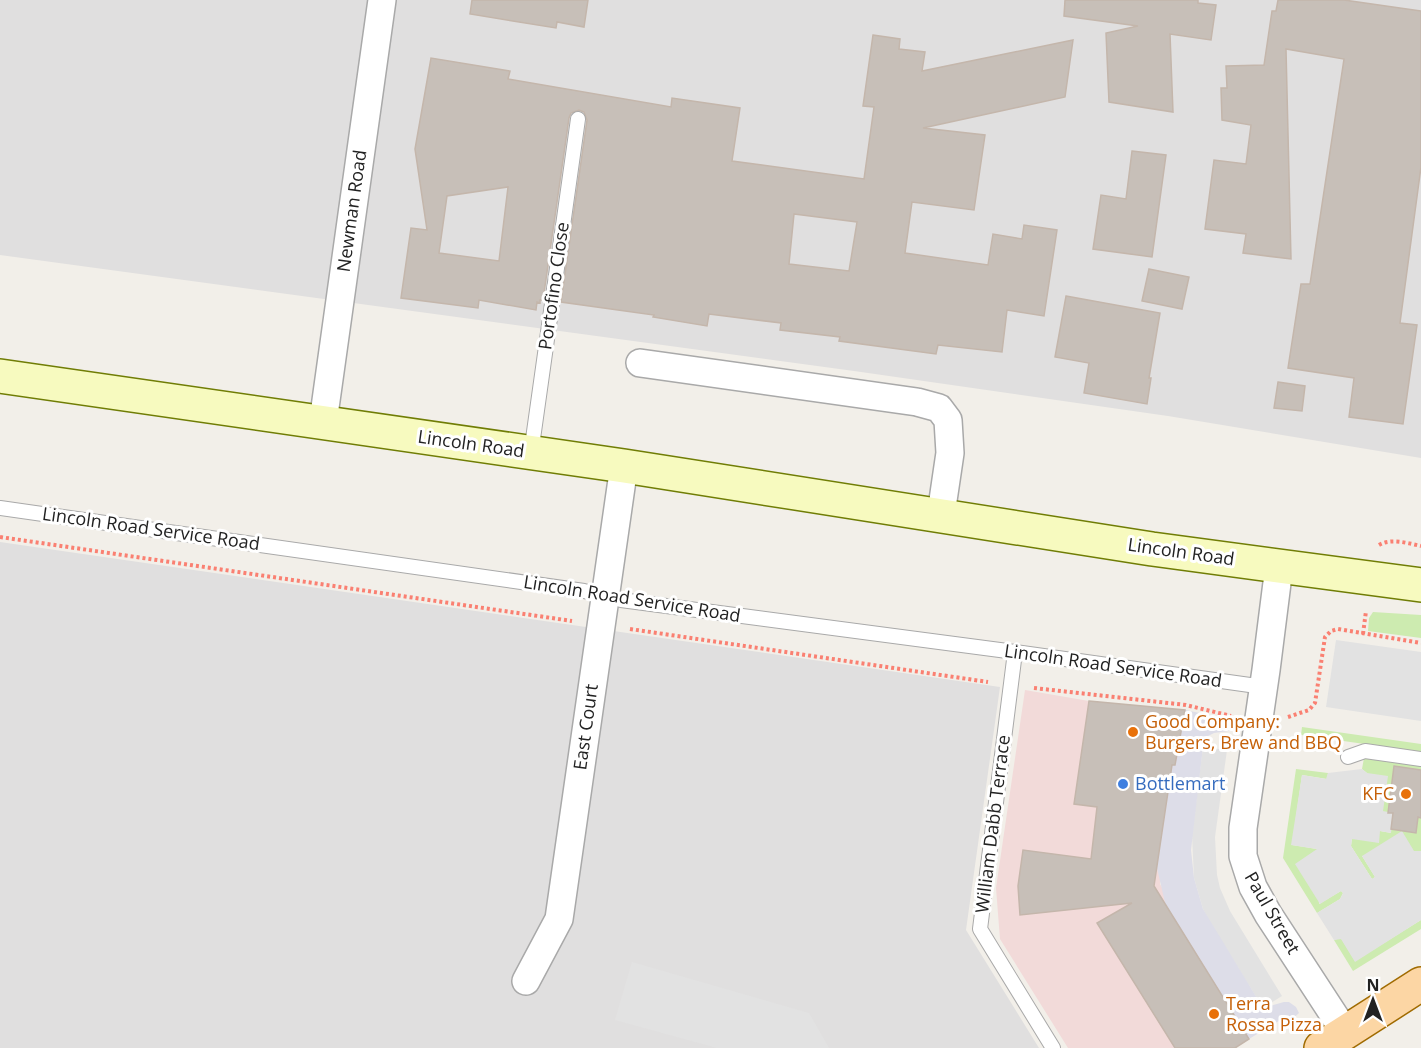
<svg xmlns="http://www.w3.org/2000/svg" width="1421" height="1048" viewBox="0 0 1421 1048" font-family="'Open Sans',sans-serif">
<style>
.residential{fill:#e0dfdf}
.commercial{fill:#f2dad9}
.grass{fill:#cdebb0}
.parking{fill:#e2e2e2}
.plaza{fill:#dddde8}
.building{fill:#c7bfb8;stroke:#c4b6ab;stroke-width:1.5;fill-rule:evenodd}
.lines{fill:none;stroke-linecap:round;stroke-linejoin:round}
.lane-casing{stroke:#a9a9a9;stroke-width:16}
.street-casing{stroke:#a9a9a9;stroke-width:30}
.secondary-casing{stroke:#707d05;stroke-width:36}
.primary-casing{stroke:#a06b00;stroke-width:36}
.path{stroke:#fa8072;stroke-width:4;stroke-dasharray:3 3;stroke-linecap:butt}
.lane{stroke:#fff;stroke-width:14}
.street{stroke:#fff;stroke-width:27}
.secondary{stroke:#f7fabf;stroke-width:33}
.primary{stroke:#fcd6a4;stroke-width:33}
.food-dot{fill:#e8710a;stroke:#fff;stroke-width:2}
.shop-dot{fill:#3f7fe0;stroke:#fff;stroke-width:2}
.labels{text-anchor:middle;stroke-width:6;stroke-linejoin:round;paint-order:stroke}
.street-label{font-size:18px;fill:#222;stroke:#fff}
.food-label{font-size:18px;fill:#c56008;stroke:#fff;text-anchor:start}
.shop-label{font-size:18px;fill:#366cbe;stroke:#fff;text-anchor:start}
</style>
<rect width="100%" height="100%" fill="#f2efe9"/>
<!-- residential -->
<g class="residential">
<polygon points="0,0 1421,0 1421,458 1168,416 854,371 0,255"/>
<polygon points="0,542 1000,687 966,930 1039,1048 0,1048"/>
</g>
<!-- commercial -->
<polygon class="commercial" points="1025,690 1089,701 1185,710 1160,884 1252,1033 1249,1039 1235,1048 1068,1048 1000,939 996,888"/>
<!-- grass -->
<g class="grass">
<polygon points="1373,612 1421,615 1421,638 1368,631 1369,618"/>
<polygon points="1302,727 1421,744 1421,752 1301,735"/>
<polygon points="1364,758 1421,766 1421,770 1405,768 1393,774 1388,813 1383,812 1367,773 1362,769"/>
<polygon points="1296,769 1328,773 1327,779 1302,775 1292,845 1317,849 1319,904 1341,891 1343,893 1340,899 1317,913 1283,858"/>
<polygon points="1418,817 1421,818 1421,851 1362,856 1375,877 1372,879 1351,846 1352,839 1380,831 1391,833 1391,829 1416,833"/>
<polygon points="1421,920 1421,929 1353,971 1334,940 1341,938 1355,961"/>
</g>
<!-- parking -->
<g class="parking">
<polygon points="1336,640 1421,652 1421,721 1326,707"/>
<polygon points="1203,747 1227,750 1215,837 1217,875 1220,888 1230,911 1282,996 1263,1008 1211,924 1203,909 1194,878 1192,835"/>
<polygon points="1362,769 1367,773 1388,776 1383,811 1393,813 1391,833 1380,831 1379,843 1352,839 1351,846 1372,879 1375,877 1362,856 1402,831 1414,851 1421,851 1421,920 1355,962 1341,939 1334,940 1317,913 1340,899 1343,893 1341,891 1320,904 1295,864 1317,849 1291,845 1302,775 1326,779 1328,773"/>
<polygon points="632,962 809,1013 829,1048 717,1048 615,1020"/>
</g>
<!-- plaza -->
<polygon class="plaza" points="1185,710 1234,720 1233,727 1229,731 1214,733 1208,736 1203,747 1191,850 1194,878 1203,909 1263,1008 1284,1002 1289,1002 1296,1007 1299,1013 1286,1025 1282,1019 1249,1039 1166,907 1157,868 1172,765"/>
<!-- building -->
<g class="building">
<polygon points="472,0 588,0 584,27 557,22 556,28 470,14"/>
<polygon points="1065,0 1198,0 1198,3 1216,5 1211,40 1170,34 1173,112 1109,102 1106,33 1138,26 1064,16"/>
<polygon points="1278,0 1344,0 1421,11 1421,167 1400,323 1417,325 1403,424 1349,417 1354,378 1288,368 1301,284 1310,284 1344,59 1286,49 1291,259 1243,253 1246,234 1205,229 1214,160 1246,164 1251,125 1222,120 1221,88 1227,88 1226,66 1264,65 1272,11 1276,11"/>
<path d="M873,35L900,39L899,49L925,52L922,71L1073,40L1065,97L923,128L985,135L974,210L912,202L905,253L988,265L993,234L1022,239L1024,225L1057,230L1044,316L1007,310L1002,352L938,345L936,354L839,341L840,337L780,330L781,323L709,314L707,326L653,317L654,315L561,302L587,120L584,112L579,110L571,113L569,118L543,300H540V303L537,302L536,310L479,300L478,308L401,298L411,228L427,230L415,149L431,58L510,71L508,79L671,107L672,98L740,108L732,161L864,179L874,107L863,106ZM508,187L499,261L439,253L447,196ZM794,214L857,222L849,271L789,264Z"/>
<polygon points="1132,151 1166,155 1152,257 1093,249 1101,195 1126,199"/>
<polygon points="1149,269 1189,277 1182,309 1142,301"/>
<polygon points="1066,296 1160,313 1149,378 1151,378 1147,404 1084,393 1089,363 1055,357"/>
<polygon points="1278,382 1305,386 1302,411 1274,408"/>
<polygon points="1089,701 1185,710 1175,765 1172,765 1154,886 1249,1039 1235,1048 1175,1048 1097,923 1132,903 1020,915 1018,886 1023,850 1091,859 1097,807 1074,804"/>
<polygon points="1394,766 1421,770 1421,818 1418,817 1416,833 1391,829 1393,813 1388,813"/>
</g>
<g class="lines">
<defs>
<g id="lane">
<polyline points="531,453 578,119"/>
<polyline points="0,508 584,591 621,600 1015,652 1264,687"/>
<polyline points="1015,652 980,929 1053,1048"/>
<polyline points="1348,757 1365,751 1421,759"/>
</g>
<g id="street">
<polyline points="640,363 917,402 939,408 948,420 950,453 941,514"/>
<polyline points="323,422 382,0"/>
<polyline points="1279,567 1266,670 1243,828 1243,856 1253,887 1268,914 1345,1032"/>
<polyline points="526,981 559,919 624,466"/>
</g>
<polyline id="secondary" points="0,376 624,466 1152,549 1421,585"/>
<polyline id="primary" points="1321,1048 1421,984"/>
</defs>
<!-- lane casing -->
<use href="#lane" class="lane-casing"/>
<!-- street casing -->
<use href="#street" class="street-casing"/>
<!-- secondary casing -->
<use href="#secondary" class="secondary-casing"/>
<!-- primary casing -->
<use href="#primary" class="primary-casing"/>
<!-- path -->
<g class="path">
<polyline points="0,537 572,621"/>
<path d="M1379,545C1391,538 1407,543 1421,546"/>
<polyline points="630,629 988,682"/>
<polyline points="1363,634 1366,611"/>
<polyline points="1034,688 1186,705 1231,716"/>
<polyline points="1288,717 1309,710 1315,703 1325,637 1331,631 1338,629 1421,643"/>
</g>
<!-- lane -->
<use href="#lane" class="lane"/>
<!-- street -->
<use href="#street" class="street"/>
<!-- secondary -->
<use href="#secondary" class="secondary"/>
<!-- primary -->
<use href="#primary" class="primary"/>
</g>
<!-- markers -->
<g class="food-dot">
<circle cx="1133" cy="732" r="6"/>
<circle cx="1406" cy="794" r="6"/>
<circle cx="1214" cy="1014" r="6"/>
</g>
<circle class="shop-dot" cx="1123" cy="784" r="6"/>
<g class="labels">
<!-- street labels -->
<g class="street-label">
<text transform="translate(352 211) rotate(-82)" y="6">Newman Road</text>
<text transform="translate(554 286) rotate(-82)" y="6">Portofino Close</text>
<text transform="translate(471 444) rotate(8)" y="6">Lincoln Road</text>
<text transform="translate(151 529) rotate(8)" y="6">Lincoln Road Service Road</text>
<text transform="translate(1181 552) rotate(8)" y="6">Lincoln Road</text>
<text transform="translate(632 599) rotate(9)" y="6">Lincoln Road Service Road</text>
<text transform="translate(1113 666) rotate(8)" y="6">Lincoln Road Service Road</text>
<text transform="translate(586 727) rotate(-82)" y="6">East Court</text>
<text transform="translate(993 824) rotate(-83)" y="6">William Dabb Terrace</text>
<text transform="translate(1272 913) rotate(60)" y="6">Paul Street</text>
</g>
<!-- food labels -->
<g class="food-label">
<text x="1145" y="728">Good Company:<tspan x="1145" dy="21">Burgers, Brew and BBQ</tspan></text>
<text x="1394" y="800" text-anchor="end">KFC</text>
<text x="1226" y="1010">Terra<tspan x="1226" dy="21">Rossa Pizza</tspan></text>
</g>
<!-- shop labels -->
<g class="shop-label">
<text x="1135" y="790">Bottlemart</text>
</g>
</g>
<!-- north arrow -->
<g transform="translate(1373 1000)" stroke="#ffffff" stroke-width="4.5" paint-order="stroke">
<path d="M0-4.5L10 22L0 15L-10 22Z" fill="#222222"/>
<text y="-9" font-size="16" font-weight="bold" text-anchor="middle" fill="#222222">N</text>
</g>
</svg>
